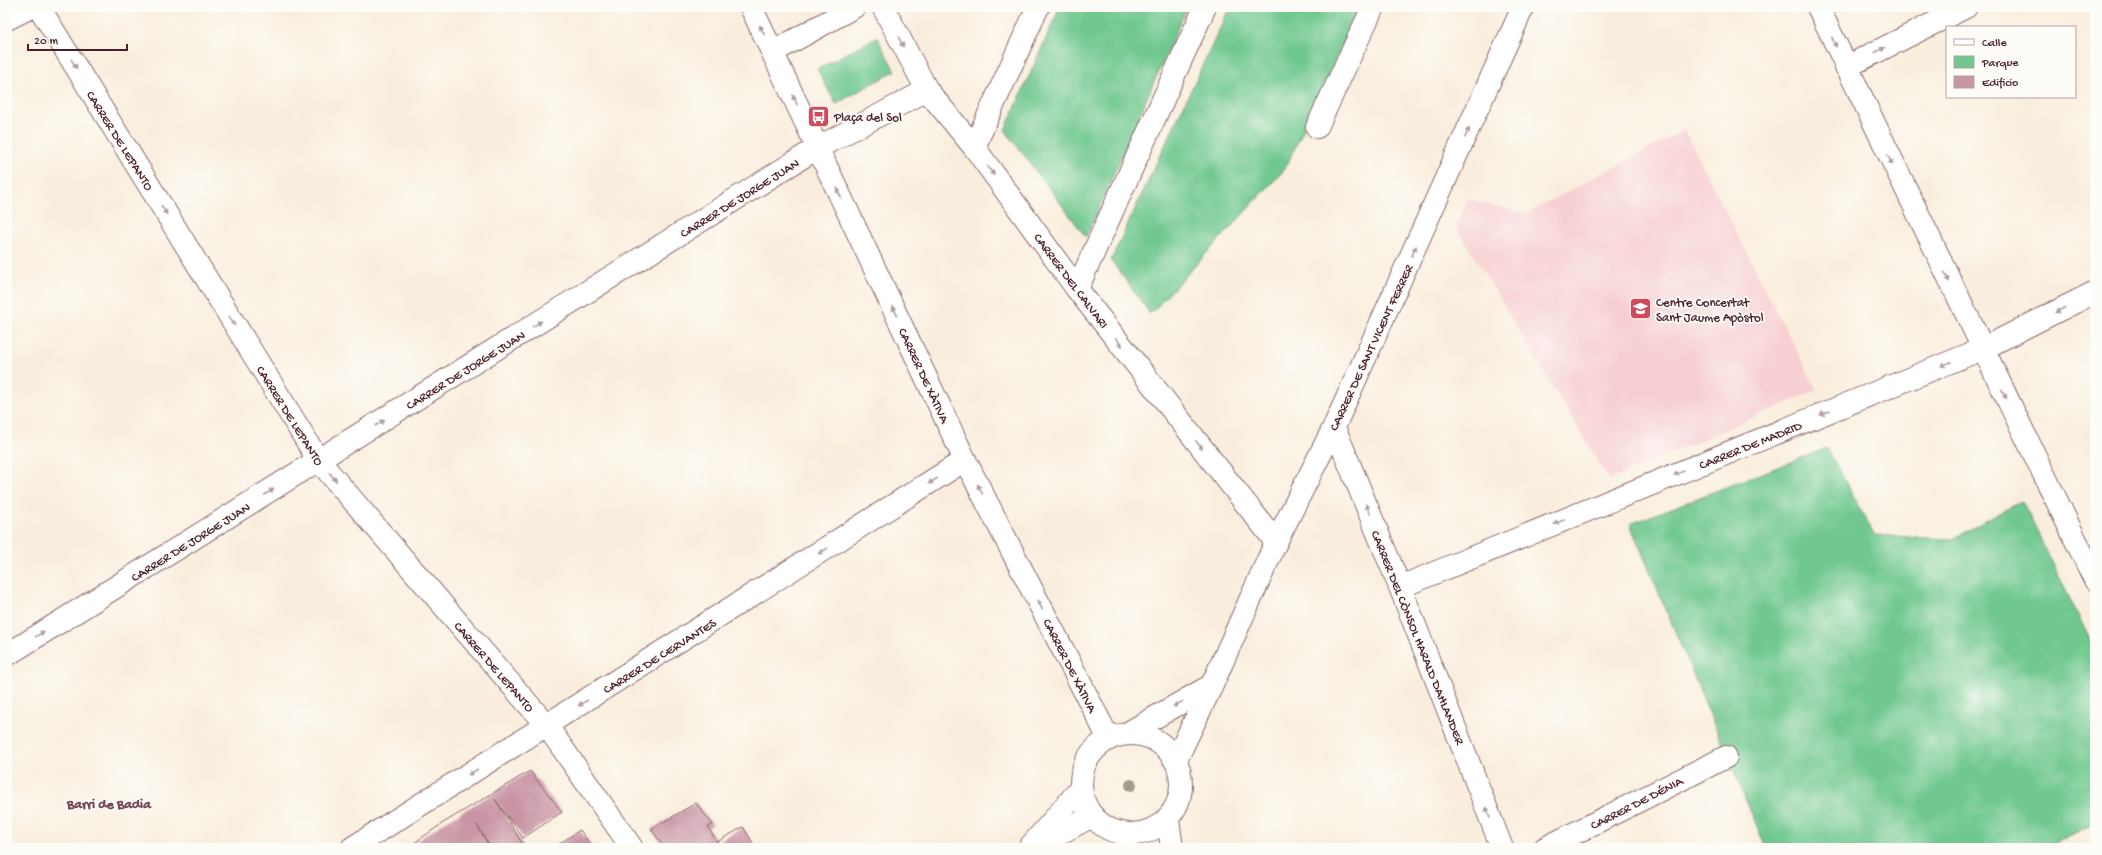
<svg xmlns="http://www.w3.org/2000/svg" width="2102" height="855" viewBox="0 0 2102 855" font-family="'Gochi Hand',sans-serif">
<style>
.built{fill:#f7cfd3}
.green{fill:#70c88e;stroke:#5d745c}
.building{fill:#c994a4}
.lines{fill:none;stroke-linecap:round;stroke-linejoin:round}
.pedestrian-casing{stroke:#876769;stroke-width:24}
.minor-casing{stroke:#876769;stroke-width:24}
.tertiary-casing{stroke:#876769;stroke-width:24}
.pedestrian{stroke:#fff;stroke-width:22}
.minor{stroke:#fff;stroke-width:22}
.tertiary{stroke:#fff;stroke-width:22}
.tree{fill:#a09d8e}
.oneway{fill:#ae9aa0}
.labels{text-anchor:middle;stroke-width:3.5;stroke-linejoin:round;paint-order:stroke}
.poi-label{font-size:13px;fill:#4a1f2b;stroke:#fdfcf7;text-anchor:start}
.street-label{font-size:13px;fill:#4a1f2b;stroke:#fdfcf7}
.neighbourhood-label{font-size:14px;font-weight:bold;fill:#764855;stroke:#fdfcf7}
</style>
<rect width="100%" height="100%" fill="#fdfcf7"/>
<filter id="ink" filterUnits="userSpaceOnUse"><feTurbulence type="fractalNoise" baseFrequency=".025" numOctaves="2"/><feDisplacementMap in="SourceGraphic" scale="8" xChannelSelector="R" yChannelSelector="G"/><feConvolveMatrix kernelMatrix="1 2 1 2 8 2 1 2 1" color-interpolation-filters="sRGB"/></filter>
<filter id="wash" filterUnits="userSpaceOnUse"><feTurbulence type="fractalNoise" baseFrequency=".012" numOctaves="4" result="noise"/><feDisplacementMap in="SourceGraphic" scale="16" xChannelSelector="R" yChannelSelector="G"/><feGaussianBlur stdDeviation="0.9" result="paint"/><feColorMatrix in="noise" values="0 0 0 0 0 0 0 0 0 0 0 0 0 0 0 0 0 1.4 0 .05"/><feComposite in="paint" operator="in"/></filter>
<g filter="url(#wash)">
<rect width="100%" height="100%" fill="#f9eedd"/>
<!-- built -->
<polygon class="built" points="1684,130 1817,390 1609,480 1456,226 1468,199 1526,214"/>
<!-- green -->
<g class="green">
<polygon points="1060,7 1187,7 1086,237 1005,130"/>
<polygon points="1230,7 1360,7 1285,169 1150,314 1111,260"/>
<polygon points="877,37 895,71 836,104 817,69"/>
<polygon points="1827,448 1874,535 1952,539 2022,501 2095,650 2095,823 2045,848 1766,848 1630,524"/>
</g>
<g id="blocks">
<!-- building -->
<g class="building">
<polygon points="530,771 562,812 523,838 495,799 525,848 491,848 477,825 490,848 407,848 443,823"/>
<polygon points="696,803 713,825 708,827 717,842 743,827 756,848 665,848 651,829"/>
<polygon points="580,830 593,848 553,848"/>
</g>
</g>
</g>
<g filter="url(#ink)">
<use href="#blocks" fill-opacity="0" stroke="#876769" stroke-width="1"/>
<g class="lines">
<defs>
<g id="pedestrian">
<polyline points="1317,127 1373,7"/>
<polyline points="974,147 1038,7"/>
<polyline points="817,148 927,90"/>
<polyline points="1077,289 1205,7"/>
</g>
<g id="minor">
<polyline points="39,7 319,461 547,726 632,848"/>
<polyline points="751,7 965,460 1109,739"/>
<polyline points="883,7 927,90 974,147 1077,289 1276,542"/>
<polyline points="1818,7 2095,580"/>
<polyline points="7,19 31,7"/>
<polyline points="773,52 854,7"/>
<polyline points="1846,67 1966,7"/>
<polyline points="1334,427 1400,587 1502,848"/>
<polyline points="1400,587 1982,349 2095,292"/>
<polyline points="7,655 817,148"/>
<polyline points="1126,734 1212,685"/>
<polyline points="1176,760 1212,685 1276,542 1334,427 1523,7"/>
<polyline points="352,848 965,460"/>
<polyline points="1545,848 1726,757"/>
</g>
<g id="tertiary">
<circle cx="1131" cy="784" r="50"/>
<polyline points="1168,820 1172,848"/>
<polyline points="1038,845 1092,816"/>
<polyline points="1029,848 1081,788"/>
</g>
</defs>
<!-- pedestrian casing -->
<use href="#pedestrian" class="pedestrian-casing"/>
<!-- minor casing -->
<use href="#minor" class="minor-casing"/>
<!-- tertiary casing -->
<use href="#tertiary" class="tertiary-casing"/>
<!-- pedestrian -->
<use href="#pedestrian" class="pedestrian"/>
<!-- minor -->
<use href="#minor" class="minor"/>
<!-- tertiary -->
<use href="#tertiary" class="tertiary"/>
</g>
<!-- trees -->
<circle class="tree" cx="1131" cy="785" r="6"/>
<!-- one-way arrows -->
<defs><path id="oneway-solid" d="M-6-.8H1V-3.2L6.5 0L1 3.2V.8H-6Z"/></defs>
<g class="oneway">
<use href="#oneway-solid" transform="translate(762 30) rotate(-116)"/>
<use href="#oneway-solid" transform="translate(901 42) rotate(63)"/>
<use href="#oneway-solid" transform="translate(1834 42) rotate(65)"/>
<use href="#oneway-solid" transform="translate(1880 50) rotate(-27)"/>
<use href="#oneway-solid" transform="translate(74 64) rotate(58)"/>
<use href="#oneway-solid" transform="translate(795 100) rotate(-115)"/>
<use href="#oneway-solid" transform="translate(1467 133) rotate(-66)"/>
<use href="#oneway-solid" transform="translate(1890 160) rotate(64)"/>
<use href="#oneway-solid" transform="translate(991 171) rotate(54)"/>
<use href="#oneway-solid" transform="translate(839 193) rotate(-115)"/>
<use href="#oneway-solid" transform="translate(164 210) rotate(58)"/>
<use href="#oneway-solid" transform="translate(1414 251) rotate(-66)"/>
<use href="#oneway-solid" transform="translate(1947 277) rotate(64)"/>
<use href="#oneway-solid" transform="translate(2060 310) rotate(153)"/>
<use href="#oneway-solid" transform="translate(895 311) rotate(-115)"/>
<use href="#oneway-solid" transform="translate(232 321) rotate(58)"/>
<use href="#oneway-solid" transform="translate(537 324) rotate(-32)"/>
<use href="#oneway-solid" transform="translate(1119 342) rotate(52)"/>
<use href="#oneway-solid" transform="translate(1946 364) rotate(158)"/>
<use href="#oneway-solid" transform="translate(2004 394) rotate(64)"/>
<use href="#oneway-solid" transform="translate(1825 413) rotate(158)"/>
<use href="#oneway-solid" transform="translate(380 423) rotate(-32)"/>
<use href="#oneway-solid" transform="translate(1199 445) rotate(52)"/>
<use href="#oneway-solid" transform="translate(1679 473) rotate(158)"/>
<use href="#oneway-solid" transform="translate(333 477) rotate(49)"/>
<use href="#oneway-solid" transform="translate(933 481) rotate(148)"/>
<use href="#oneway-solid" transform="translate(980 489) rotate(-117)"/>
<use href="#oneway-solid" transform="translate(269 492) rotate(-32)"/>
<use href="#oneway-solid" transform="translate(1368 509) rotate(-113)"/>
<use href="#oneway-solid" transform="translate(1559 522) rotate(158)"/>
<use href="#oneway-solid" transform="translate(823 551) rotate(148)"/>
<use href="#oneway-solid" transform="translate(1040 605) rotate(-117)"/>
<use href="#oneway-solid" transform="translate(40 634) rotate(-32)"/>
<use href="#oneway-solid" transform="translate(583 703) rotate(148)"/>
<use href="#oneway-solid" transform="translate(1178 704) rotate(151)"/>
<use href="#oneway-solid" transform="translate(473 772) rotate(148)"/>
<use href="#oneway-solid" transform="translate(1488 812) rotate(-111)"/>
</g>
</g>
<!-- icons -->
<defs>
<symbol id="bus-square" viewBox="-11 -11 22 22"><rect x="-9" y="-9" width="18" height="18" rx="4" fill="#d1495b" stroke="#fdfcf7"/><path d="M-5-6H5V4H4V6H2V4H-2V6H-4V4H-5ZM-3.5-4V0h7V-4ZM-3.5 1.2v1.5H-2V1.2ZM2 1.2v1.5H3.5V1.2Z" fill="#fff"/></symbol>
<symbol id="school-square" viewBox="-11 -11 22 22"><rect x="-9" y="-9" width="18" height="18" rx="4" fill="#d1495b" stroke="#fdfcf7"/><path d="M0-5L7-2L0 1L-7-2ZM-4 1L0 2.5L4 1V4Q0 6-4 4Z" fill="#fff"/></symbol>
</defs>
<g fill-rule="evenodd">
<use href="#bus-square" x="806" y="104" width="25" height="25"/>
<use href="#school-square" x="1628" y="296" width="25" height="25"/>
</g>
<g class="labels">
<!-- poi labels -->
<g class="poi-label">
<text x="834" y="121">Plaça del Sol</text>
<text x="1656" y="306">Centre Concertat<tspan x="1656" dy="15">Sant Jaume Apòstol</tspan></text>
</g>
<!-- street labels -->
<g class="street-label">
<text transform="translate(121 140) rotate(58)" y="5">CARRER DE LEPANTO</text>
<text transform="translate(739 197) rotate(-32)" y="5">CARRER DE JORGE JUAN</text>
<text transform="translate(1072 280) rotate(53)" y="5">CARRER DEL CALVARI</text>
<text transform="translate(1370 347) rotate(-65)" y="5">CARRER DE SANT VICENT FERRER</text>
<text transform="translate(465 369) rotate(-32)" y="5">CARRER DE JORGE JUAN</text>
<text transform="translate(925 375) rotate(65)" y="5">CARRER DE XÀTIVA</text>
<text transform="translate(291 415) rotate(58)" y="5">CARRER DE LEPANTO</text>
<text transform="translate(1750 444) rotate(-22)" y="5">CARRER DE MADRID</text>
<text transform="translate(190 541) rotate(-32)" y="5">CARRER DE JORGE JUAN</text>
<text transform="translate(1419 637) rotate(68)" y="5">CARRER DEL CÒNSOL HARALD DAHLANDER</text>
<text transform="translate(659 655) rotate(-32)" y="5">CARRER DE CERVANTES</text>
<text transform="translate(1071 665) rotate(63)" y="5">CARRER DE XÀTIVA</text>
<text transform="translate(495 666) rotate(49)" y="5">CARRER DE LEPANTO</text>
<text transform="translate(1636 802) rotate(-27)" y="5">CARRER DE DÉNIA</text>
</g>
<!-- neighbourhood labels -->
<g class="neighbourhood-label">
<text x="109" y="808">Barri de Badia</text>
</g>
</g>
<!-- margin -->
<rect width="2102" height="855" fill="none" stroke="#fdfcf7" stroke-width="24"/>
<!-- legend -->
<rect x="1946" y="26" width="130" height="72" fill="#fdfcf7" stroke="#b5a4a5"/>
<rect x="1954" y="39" width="20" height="6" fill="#ffffff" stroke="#b5a4a5"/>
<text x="1982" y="46" font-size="12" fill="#4a1f2b">Calle</text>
<rect x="1954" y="56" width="20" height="12" fill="#70c88e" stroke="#b5a4a5"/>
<text x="1982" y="66" font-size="12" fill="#4a1f2b">Parque</text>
<rect x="1954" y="76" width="20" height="12" fill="#c994a4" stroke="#b5a4a5"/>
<text x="1982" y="86" font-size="12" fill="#4a1f2b">Edificio</text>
<!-- scale -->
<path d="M28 44v6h99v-6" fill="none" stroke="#4a1f2b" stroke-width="2"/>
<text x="34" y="44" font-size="12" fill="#4a1f2b" stroke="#fdfcf7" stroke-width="3" paint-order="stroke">20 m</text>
</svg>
